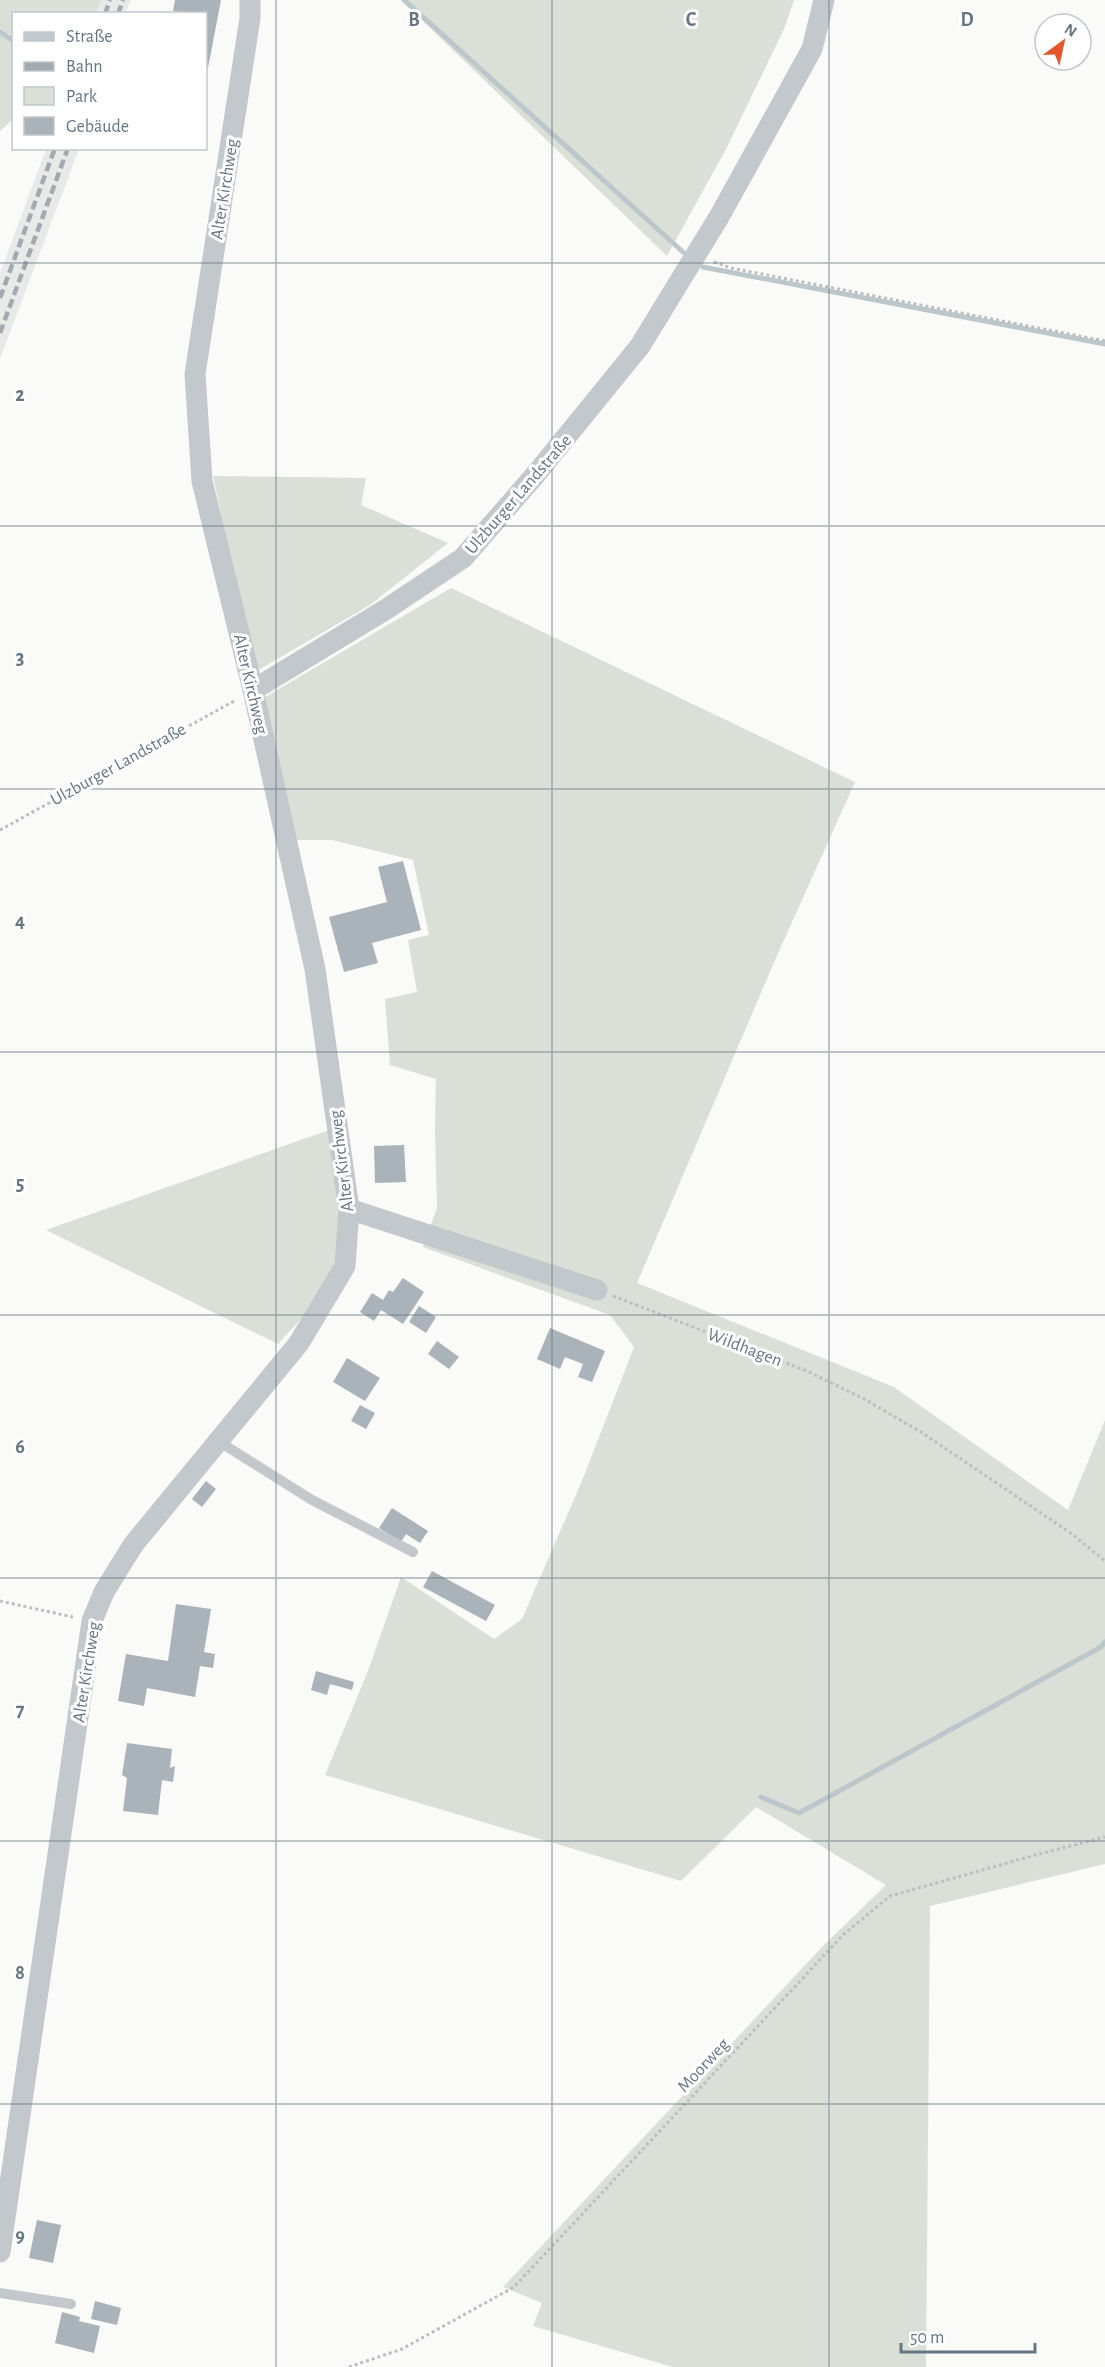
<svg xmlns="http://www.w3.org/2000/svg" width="1105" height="2367" viewBox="0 0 1105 2367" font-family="'Alegreya Sans',sans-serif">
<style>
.built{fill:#e8e9e9}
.green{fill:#dadfd7}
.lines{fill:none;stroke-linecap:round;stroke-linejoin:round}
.stream{stroke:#bbc7cb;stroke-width:5}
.building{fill:#aab3b9}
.path{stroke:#bbbfc2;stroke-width:3;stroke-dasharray:3 3;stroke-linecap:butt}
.service{stroke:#c3c8cc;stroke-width:10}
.minor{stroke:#c3c8cc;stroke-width:21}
.rail{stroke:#a2aab0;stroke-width:4.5;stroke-dasharray:9 4.5;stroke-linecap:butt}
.grid{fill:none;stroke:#657683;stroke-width:1.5;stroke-opacity:0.55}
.labels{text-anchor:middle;stroke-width:6;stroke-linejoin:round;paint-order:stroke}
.street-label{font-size:18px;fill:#657683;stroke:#fff}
.grid-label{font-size:20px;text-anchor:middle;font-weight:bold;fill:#657683;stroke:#fff;stroke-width:6;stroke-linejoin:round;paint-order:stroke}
</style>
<rect width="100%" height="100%" fill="#fafaf8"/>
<!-- built -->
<g class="built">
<polygon points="101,0 131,0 126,13 96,13"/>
<polygon points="46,149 79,149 0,359 0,273"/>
</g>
<!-- green -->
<g class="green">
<polygon points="0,0 101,0 96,13 14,14 13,119 0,131"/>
<polygon points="401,0 794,0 784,29 726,149 667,256"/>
<polygon points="213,476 366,478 361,505 448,543 370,605 255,672"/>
<polygon points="451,588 855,782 775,960 637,1283 894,1387 1068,1510 1105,1420 1105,1864 930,1906 926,2367 673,2367 533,2326 542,2303 503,2287 824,1945 886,1885 756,1807 681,1881 325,1775 368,1671 401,1577 494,1639 522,1619 582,1481 634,1347 610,1315 423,1247 437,1208 435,1127 436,1079 390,1065 385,999 417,992 408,940 429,935 413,860 332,840 294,840 265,697"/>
<path d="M332,1129C338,1177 352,1248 323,1292C311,1310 293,1327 278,1344L46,1230Z"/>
</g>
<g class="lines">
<!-- stream -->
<g class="stream">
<polyline points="404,0 683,252"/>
<polyline points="0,32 14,41"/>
<polyline points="703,267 1105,344"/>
<polyline points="761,1797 799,1813 1101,1647 1105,1642"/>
</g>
</g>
<!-- building -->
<g class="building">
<polygon points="175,0 221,0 208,68 206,68 206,14 173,11"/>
<polygon points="403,861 421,930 372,943 378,963 344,972 329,917 387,902 378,867"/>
<polygon points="404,1145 406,1182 375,1183 374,1146"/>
<polygon points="403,1278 424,1292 403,1324 381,1310 374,1321 360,1312 372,1293 383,1300 389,1290 393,1292"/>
<polygon points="419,1306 436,1317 426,1333 409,1322"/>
<polygon points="550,1328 605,1351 592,1382 578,1377 583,1364 565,1357 560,1369 537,1359"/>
<polygon points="437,1341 459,1357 449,1369 428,1354"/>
<polygon points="347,1358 380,1378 365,1401 333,1382"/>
<polygon points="360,1405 375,1413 366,1429 351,1421"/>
<polygon points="206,1481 216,1489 202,1507 192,1499"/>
<polygon points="392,1508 428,1531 420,1543 406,1534 401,1542 379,1528"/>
<polygon points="432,1571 495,1605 486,1621 423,1587"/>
<polygon points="176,1604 211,1609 204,1652 215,1654 213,1668 200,1666 195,1697 147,1688 144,1706 118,1701 126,1654 168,1661"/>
<polygon points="316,1671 354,1682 352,1690 330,1684 327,1695 311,1690"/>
<polygon points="127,1743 172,1749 170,1768 175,1766 173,1782 162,1780 158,1815 123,1811 127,1778 122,1775"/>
<polygon points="37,2220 61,2225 53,2263 29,2258"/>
<polygon points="95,2301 121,2308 117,2325 91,2319"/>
<polygon points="62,2312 80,2317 79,2321 100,2326 94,2353 55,2343"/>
</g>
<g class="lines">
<!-- path -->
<g class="path">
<polyline points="714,262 731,268 1105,341"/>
<polyline points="0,830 236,700"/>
<polyline points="613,1296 807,1371 866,1400 921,1432 1072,1534 1105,1561"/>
<polyline points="0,1601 73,1617"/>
<polyline points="349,2367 402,2349 514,2287 844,1934 890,1896 1039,1854 1105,1837"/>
</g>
<!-- service -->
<g class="service">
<polyline points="218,1441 312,1500 413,1552"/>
<polyline points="0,2293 71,2304"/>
</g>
<!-- minor -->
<g class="minor">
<polyline points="253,690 385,610 463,558 536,474 640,346 719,217 812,49 824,0"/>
<polyline points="349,1209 597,1290"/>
<polyline points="0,2252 92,1621 104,1592 133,1545 299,1343 345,1266 349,1209 315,969 253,690 202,481 195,374 250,18 250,0"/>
</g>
<!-- rail -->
<g class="rail">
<polyline points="105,14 110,0"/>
<polyline points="118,14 123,0"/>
<polyline points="0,298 55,148"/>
<polyline points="0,333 68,148"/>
</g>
</g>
<!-- grid -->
<path class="grid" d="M276,0V2367M552,0V2367M829,0V2367M0,263H1105M0,526H1105M0,789H1105M0,1052H1105M0,1315H1105M0,1578H1105M0,1841H1105M0,2104H1105"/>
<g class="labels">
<!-- street labels -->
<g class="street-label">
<text transform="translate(224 189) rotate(-81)" y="6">Alter Kirchweg</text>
<text transform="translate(518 494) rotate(-49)" y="6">Ulzburger Landstraße</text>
<text transform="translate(251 684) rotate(77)" y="6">Alter Kirchweg</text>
<text transform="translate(118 764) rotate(-29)" y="6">Ulzburger Landstraße</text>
<text transform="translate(341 1161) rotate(-97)" y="6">Alter Kirchweg</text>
<text transform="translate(745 1347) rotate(21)" y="6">Wildhagen</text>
<text transform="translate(86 1672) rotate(-81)" y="6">Alter Kirchweg</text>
<text transform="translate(703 2065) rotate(-47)" y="6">Moorweg</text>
</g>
</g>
<g class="grid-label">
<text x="414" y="26">B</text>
<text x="691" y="26">C</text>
<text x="967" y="26">D</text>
<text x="20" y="401">2</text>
<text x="20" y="664">3</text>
<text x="20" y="927">4</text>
<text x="20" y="1190">5</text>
<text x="20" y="1453">6</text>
<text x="20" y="1716">7</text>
<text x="20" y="1979">8</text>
<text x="20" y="2242">9</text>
</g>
<!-- legend -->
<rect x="12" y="12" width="195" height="138" fill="#ffffff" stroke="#c1c8cd" stroke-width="1.5"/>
<rect x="24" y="32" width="30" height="9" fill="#c3c8cc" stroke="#c1c8cd" stroke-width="1.5"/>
<text x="66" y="42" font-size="18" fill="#657683">Straße</text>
<rect x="24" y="62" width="30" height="9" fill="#a2aab0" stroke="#c1c8cd" stroke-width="1.5"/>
<text x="66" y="72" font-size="18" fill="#657683">Bahn</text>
<rect x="24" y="87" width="30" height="18" fill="#dadfd7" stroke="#c1c8cd" stroke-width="1.5"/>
<text x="66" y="102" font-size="18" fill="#657683">Park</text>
<rect x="24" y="117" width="30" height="18" fill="#aab3b9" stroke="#c1c8cd" stroke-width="1.5"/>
<text x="66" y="132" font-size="18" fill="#657683">Gebäude</text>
<!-- north arrow -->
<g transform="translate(1063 42) rotate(33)"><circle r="28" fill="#ffffff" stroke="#c1c8cd" stroke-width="1.5"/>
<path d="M0-4.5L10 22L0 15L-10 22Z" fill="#e4572e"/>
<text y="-9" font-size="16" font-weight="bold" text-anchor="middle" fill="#657683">N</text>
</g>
<!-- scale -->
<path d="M901 2343v9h134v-9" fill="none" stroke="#657683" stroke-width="3"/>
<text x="910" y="2343" font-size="18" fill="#657683" stroke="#ffffff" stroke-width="4.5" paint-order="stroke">50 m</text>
</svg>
